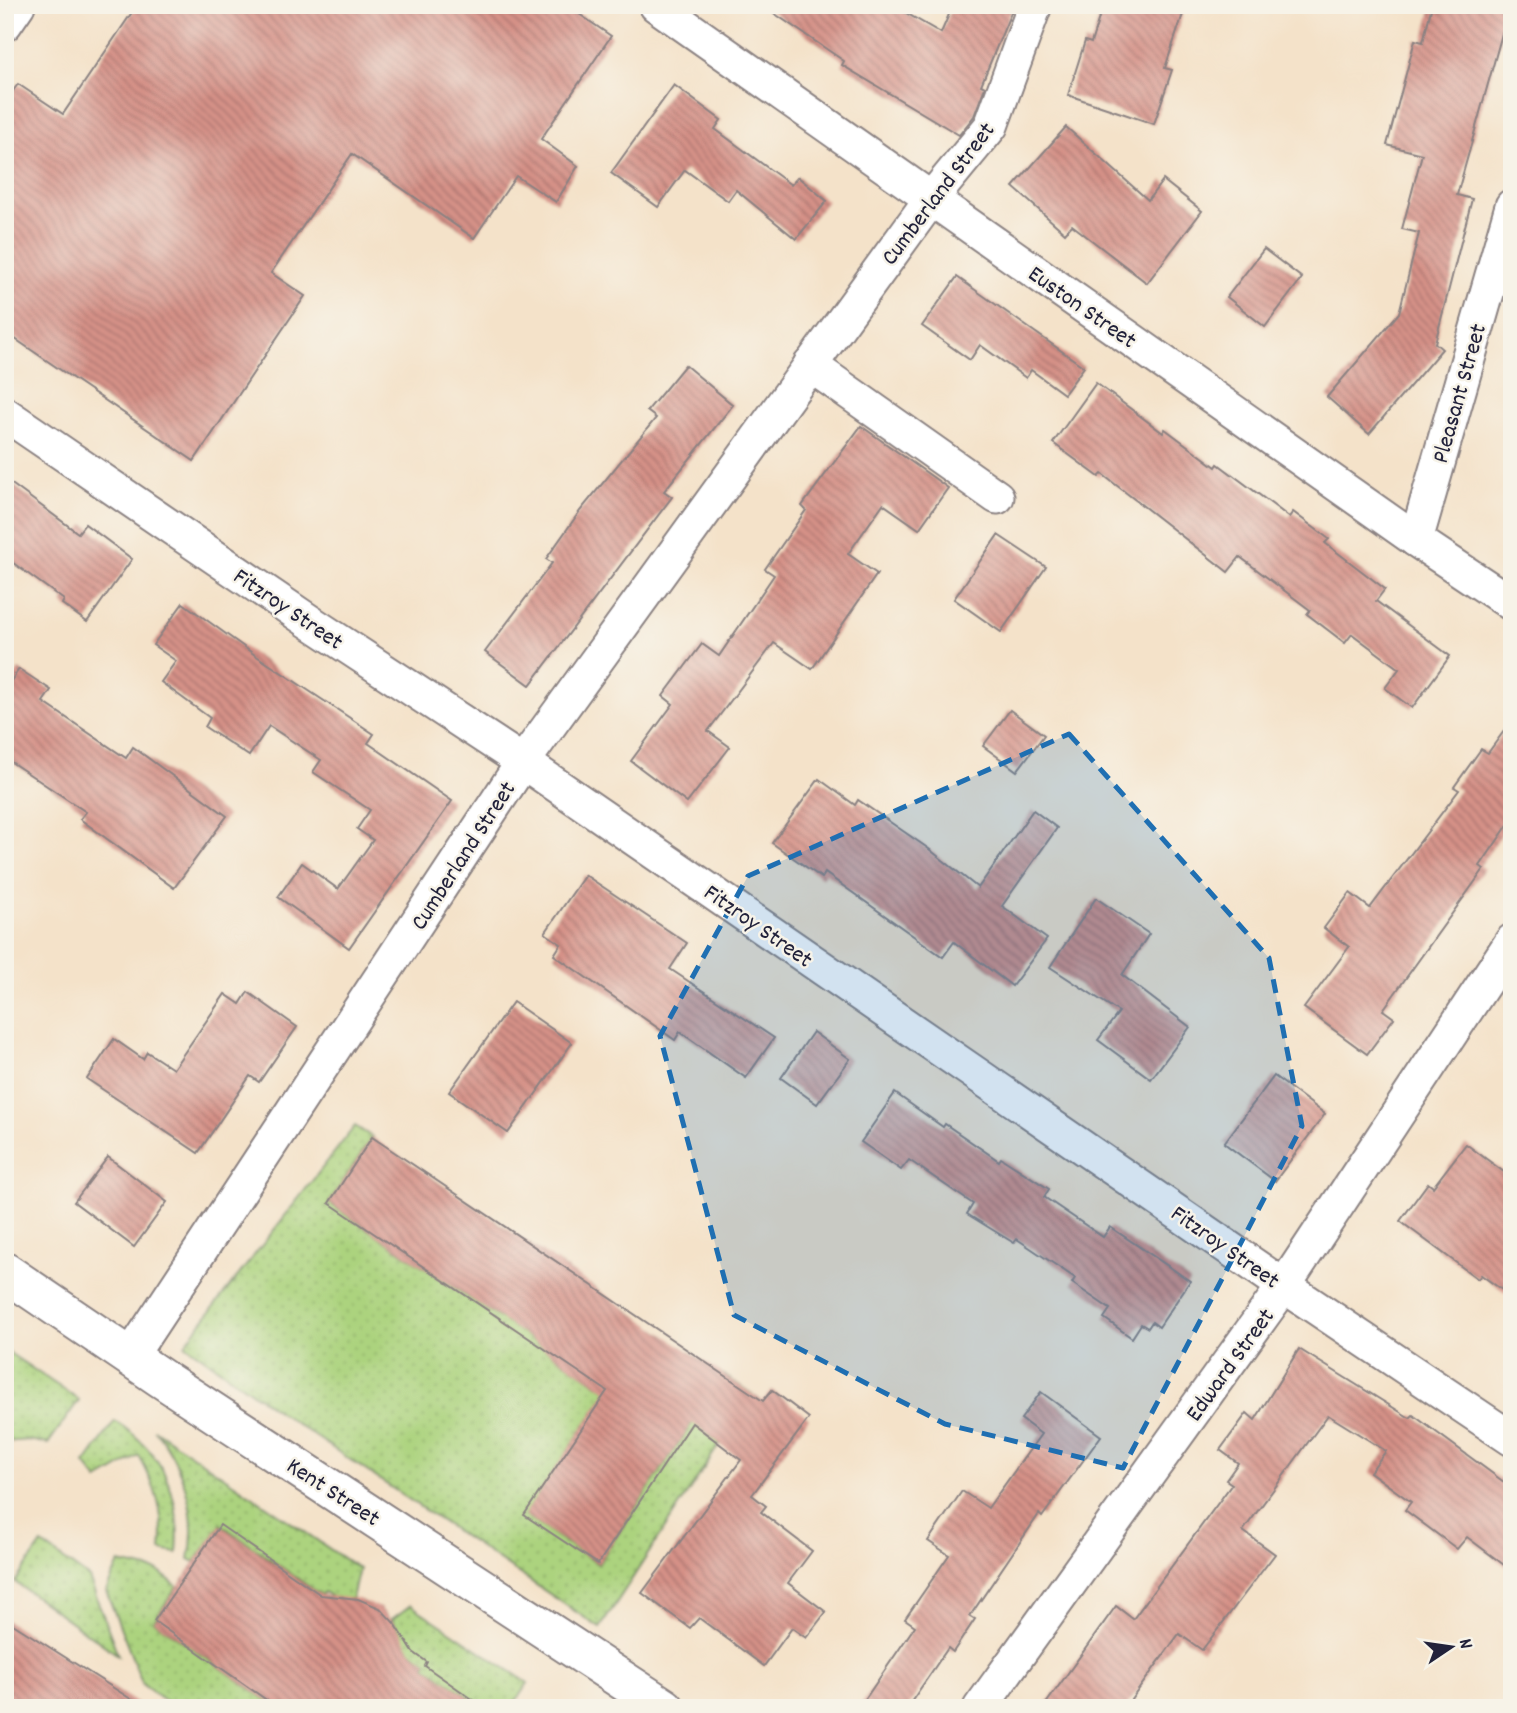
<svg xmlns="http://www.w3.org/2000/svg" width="1517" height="1713" viewBox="0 0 1517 1713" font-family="Dekko,sans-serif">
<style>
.grass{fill:url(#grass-dots);stroke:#677a5c;stroke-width:2}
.building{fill:url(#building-back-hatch)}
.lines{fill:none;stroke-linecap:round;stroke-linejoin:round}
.minor-casing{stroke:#8b8282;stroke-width:37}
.tertiary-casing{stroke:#8b8282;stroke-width:42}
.minor{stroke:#fff;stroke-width:33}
.tertiary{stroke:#fff;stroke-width:38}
.marked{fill:#1f6fb2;fill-opacity:0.2;stroke:#1f6fb2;stroke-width:5;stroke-dasharray:14 9;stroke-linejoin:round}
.labels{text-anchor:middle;stroke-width:5;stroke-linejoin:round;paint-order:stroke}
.street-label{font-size:24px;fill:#22223b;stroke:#f7f3e8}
</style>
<defs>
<pattern id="grass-dots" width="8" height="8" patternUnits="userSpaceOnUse" patternTransform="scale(1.75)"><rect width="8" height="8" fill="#acd37e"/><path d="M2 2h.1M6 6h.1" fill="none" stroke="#94b56e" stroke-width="1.8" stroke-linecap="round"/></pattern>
<pattern id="building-back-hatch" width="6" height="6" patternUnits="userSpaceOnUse" patternTransform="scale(1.75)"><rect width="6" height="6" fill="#d59187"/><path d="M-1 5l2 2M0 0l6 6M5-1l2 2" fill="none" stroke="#ac7670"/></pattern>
</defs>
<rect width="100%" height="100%" fill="#f7f3e8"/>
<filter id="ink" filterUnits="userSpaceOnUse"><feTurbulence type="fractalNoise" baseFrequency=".0143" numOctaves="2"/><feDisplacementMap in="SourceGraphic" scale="14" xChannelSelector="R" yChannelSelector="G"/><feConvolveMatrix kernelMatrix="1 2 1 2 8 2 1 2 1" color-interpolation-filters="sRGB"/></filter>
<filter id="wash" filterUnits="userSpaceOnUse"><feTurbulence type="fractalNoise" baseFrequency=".00686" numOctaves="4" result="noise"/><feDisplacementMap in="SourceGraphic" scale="28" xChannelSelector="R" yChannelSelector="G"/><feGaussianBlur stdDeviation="1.57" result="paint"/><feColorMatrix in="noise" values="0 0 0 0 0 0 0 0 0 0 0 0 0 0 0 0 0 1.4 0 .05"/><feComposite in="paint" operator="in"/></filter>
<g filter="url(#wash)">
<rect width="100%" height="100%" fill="#f4e2c9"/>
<!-- grass -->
<g class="grass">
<polygon points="355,1126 372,1137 329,1203 608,1391 525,1515 598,1564 724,1375 752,1394 600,1628 279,1412 185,1344"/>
<polygon points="5,1350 79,1400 48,1444 29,1440 5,1442"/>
<path d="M115,1421C164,1452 182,1496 177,1553L161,1550C165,1514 156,1486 139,1456L98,1480L85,1464Z"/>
<path d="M154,1429L359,1569L352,1598L346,1607L324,1592L321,1595L221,1525L195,1562L189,1559C199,1514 183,1464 154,1429Z"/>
<polygon points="42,1544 89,1578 118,1655 15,1582"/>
<polygon points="119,1563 158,1571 177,1586 154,1621 271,1703 267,1708 175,1708 143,1685 106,1591"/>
<polygon points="411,1605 528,1683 511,1708 485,1708 425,1666 427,1662 395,1640 400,1632 392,1619"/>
</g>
<g id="blocks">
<!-- building -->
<g class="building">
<polygon points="137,5 566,5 611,36 541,139 578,166 556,202 516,176 474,238 352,154 271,273 305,296 194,461 5,332 5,102 18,84 63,114"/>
<polygon points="762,5 892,5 941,33 953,5 1014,5 981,85 985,87 974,116 959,135 842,65 844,61"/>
<polygon points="1103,5 1186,5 1165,68 1172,70 1154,124 1068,95 1085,41 1091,43"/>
<polygon points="1432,5 1510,5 1457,195 1472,199 1435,343 1442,349 1369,434 1327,397 1399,313 1419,233 1402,229 1422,154 1387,145 1415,40 1423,42"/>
<polygon points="674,85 721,120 715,129 791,185 798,177 827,201 796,239 736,190 728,201 685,170 658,207 611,173"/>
<polygon points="1066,127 1148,200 1163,180 1202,211 1147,283 1072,225 1065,233 1013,187"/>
<polygon points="1264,249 1302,278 1265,327 1227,297"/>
<polygon points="957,277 1084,367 1064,394 1031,370 1026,378 980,345 970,360 922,326"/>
<polygon points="685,365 733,405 664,491 672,497 530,685 485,652 552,563 546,559 580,511 656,418 647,411"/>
<polygon points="1096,383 1163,433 1165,429 1216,467 1218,464 1289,517 1293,512 1329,539 1325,543 1385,589 1376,601 1450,656 1412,708 1385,688 1399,669 1352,634 1345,643 1307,614 1310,610 1240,557 1228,572 1102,474 1099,477 1053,443"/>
<polygon points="861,426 948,488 919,529 883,504 848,554 877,574 812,669 774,643 708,731 730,747 687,803 631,761 673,704 663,696 702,644 719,656 774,575 765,569 806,510 802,506"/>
<polygon points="5,479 78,533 85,524 132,559 87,622 62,604 64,600 5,557"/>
<polygon points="998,535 1046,567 1001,632 954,599"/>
<polygon points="183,603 255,655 374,734 368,743 452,801 349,948 278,897 302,863 338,889 373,840 357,829 370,810 313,772 321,760 269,726 249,756 205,727 210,718 161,682 176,661 153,645"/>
<polygon points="19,669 51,690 43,702 126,758 133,747 227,816 174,888 80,819 86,812 5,758 5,690"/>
<polygon points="1010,710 1044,735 1017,771 983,746"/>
<polygon points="1512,720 1512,819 1480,866 1484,869 1383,1010 1394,1018 1367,1054 1304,1008 1349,947 1324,928 1350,893 1370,908 1459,790 1454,787 1481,749 1488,753"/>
<polygon points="819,779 855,805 858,800 929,849 978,888 1033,810 1057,828 1002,906 1047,939 1012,986 954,942 943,957 825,873 822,878 772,843"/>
<polygon points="585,875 687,943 670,969 774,1038 746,1078 680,1032 675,1040 554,955 561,944 545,933"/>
<polygon points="1096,898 1149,934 1122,975 1190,1027 1151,1079 1098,1040 1119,1012 1050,967"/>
<polygon points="248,992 297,1027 259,1082 250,1076 198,1153 87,1079 114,1039 143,1059 147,1052 173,1069 225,994 240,1004"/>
<polygon points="513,1002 572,1043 508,1133 449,1092"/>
<polygon points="813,1032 850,1059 817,1104 781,1078"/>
<polygon points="1274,1076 1325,1114 1275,1181 1224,1143"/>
<polygon points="895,1093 943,1127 945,1124 999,1161 1001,1158 1049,1189 1044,1197 1103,1237 1110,1227 1190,1281 1159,1327 1152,1322 1148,1328 1141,1324 1132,1338 1104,1318 1110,1309 1072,1283 1075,1278 1017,1239 1014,1243 967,1214 973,1204 909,1160 901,1170 861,1142"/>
<polygon points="372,1137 763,1401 772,1390 809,1418 752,1495 766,1506 761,1512 812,1551 788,1583 826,1612 806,1638 792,1628 764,1666 699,1618 690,1628 642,1593 741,1460 692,1423 598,1564 524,1515 607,1391 329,1203"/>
<polygon points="1466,1144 1512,1178 1512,1297 1481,1275 1478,1279 1400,1221 1428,1183 1433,1187"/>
<polygon points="108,1157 167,1202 134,1247 74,1202"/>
<polygon points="1299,1349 1410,1418 1413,1415 1512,1488 1512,1571 1467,1537 1457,1549 1405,1510 1411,1502 1370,1472 1386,1451 1328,1415 1243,1531 1275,1554 1202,1650 1179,1634 1125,1708 1043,1708 1116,1606 1133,1619 1232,1484 1226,1480 1238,1463 1220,1450 1247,1413 1255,1420"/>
<polygon points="1041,1392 1101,1436 1042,1517 1039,1514 970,1616 975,1619 953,1652 948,1648 907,1708 859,1708 915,1626 905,1619 949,1555 928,1541 962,1491 988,1508 1041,1434 1021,1419"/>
<polygon points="220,1525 321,1595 358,1599 380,1608 396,1625 413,1652 427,1662 425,1666 485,1708 278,1708 154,1621"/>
<polygon points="5,1619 145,1708 5,1708"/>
</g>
</g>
</g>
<g filter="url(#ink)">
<use href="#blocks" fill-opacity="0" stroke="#8b8282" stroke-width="2"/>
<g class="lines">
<defs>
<g id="minor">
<polyline points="656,5 1416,540 1512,604"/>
<polyline points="5,24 18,5"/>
<polyline points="810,365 997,497"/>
<polyline points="5,414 307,620 523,762 1284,1286 1512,1439"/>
<polyline points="1416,540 1512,206"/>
<polyline points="130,1357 523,762 931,199 991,126 1035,5"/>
<polyline points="980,1708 1284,1286 1512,941"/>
</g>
<polyline id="tertiary" points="5,1272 161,1378 665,1708"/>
</defs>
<!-- minor casing -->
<use href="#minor" class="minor-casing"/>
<!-- tertiary casing -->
<use href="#tertiary" class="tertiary-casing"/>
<!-- minor -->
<use href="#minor" class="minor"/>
<!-- tertiary -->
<use href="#tertiary" class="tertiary"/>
</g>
</g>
<!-- marked area -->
<path class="marked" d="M1069,734L1269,958L1302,1126L1123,1468L945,1424L734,1315L660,1036L748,876Z"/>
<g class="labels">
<!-- street labels -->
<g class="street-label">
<text transform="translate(937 193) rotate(-53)" y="8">Cumberland Street</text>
<text transform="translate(1083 306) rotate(35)" y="8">Euston Street</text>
<text transform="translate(1458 393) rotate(-74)" y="8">Pleasant Street</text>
<text transform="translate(289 608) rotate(34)" y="8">Fitzroy Street</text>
<text transform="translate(462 855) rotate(-57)" y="8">Cumberland Street</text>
<text transform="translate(759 925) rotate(35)" y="8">Fitzroy Street</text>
<text transform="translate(1226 1246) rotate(35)" y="8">Fitzroy Street</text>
<text transform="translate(1229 1364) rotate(-54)" y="8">Edward Street</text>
<text transform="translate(334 1491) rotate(33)" y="8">Kent Street</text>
</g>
</g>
<!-- margin -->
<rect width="1517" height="1713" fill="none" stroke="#f7f3e8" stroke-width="28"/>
<!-- north arrow -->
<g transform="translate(1451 1647) rotate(77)" stroke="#f7f3e8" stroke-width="5" paint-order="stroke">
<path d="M0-5L12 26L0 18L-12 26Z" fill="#22223b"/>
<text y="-10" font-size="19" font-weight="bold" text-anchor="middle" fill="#22223b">N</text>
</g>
</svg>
